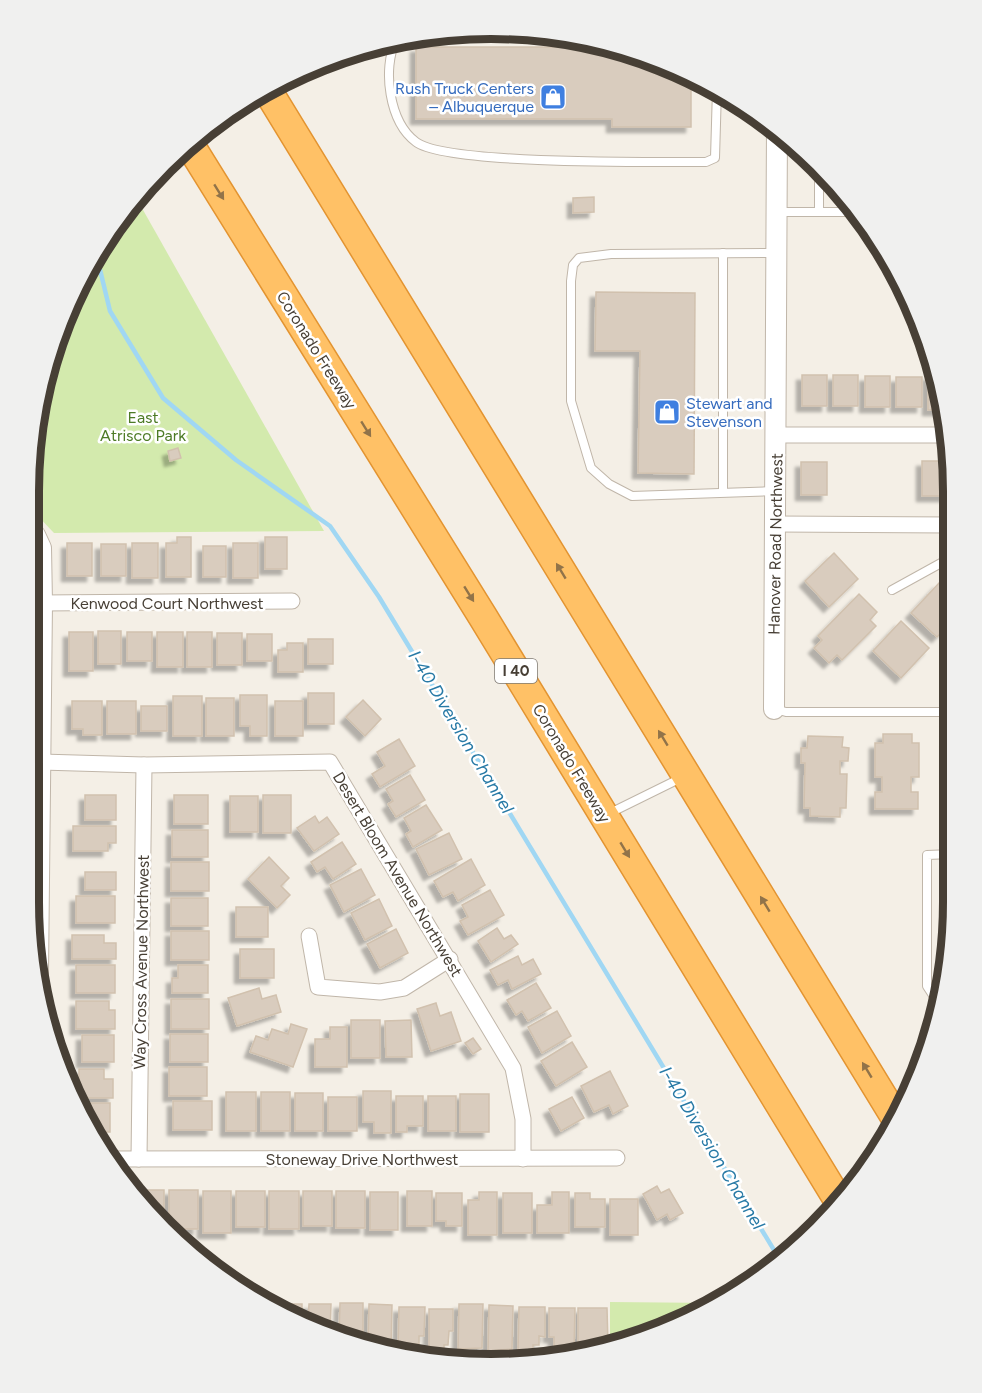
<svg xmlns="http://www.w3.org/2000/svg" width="982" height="1393" viewBox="0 0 982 1393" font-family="Figtree,sans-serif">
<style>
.green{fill:#d3eaad}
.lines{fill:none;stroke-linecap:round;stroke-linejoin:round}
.stream{stroke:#a0d7f3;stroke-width:4.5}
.building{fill:#d9ccbe;stroke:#d1c1ae;stroke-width:1.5;filter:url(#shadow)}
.service-casing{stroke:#c0b6a9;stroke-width:10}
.minor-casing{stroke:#c0b6a9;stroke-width:17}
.tertiary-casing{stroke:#c0b6a9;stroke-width:22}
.motorway-casing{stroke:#e39431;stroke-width:31}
.service{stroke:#fff;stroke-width:8}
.minor{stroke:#fff;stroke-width:15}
.tertiary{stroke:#fff;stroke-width:20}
.motorway{stroke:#ffc166;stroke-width:28}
.oneway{fill:#917349}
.labels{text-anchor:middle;stroke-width:5;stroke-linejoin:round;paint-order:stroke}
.shield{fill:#fff;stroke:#7e7972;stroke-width:1.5}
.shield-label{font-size:15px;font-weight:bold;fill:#473f35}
.shop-label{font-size:16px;fill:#366cbe;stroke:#fff;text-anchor:end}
.street-label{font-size:16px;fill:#473f35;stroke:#fff}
.park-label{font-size:16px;fill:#4d7b26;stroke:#fff}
.water-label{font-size:18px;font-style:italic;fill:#287aa6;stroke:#fff}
.rim{fill:none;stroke:#473f35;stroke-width:8}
</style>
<defs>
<filter id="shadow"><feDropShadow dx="-5.5" dy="5.5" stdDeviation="1.5" flood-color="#0004"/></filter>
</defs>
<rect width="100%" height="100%" fill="#f4efe6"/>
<!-- green -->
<g class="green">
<polygon points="138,201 324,531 54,533 35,513 37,400 91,259"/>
<polygon points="610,1302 716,1303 695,1317 610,1343"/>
</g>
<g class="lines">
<!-- stream -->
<polyline class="stream" points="96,253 110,311 163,398 236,460 330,526 379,597 780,1260"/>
</g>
<!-- building -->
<g class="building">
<polygon points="611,44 691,74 691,127 612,127 612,119 416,119 416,47 611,47"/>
<polygon points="594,197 594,212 573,213 573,198"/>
<polygon points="596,292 695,293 694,474 638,473 640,351 595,351"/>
<rect x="802" y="375" width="25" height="31"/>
<rect x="833" y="375" width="25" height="31"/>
<polygon points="928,375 933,375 943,410 928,410"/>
<rect x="865" y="376" width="25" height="31"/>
<rect x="896" y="377" width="26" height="30"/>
<polygon points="178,448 181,458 170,461 168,451"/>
<rect x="922" y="461" width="26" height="35"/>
<rect x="801" y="462" width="26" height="33"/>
<polygon points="177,537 191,537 191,577 166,577 166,543 177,543"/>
<rect x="265" y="537" width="22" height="32"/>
<rect x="67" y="543" width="25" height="33"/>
<rect x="132" y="543" width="26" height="35"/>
<rect x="233" y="543" width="25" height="35"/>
<rect x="101" y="544" width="25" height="32"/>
<rect x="203" y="546" width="23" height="31"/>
<polygon points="834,553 858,579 829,607 805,581"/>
<polygon points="939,583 950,594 951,623 937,637 911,613"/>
<polygon points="859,594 877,612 870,620 876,626 842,660 837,655 829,663 814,648 822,640 818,636"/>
<polygon points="901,621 929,648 901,678 873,651"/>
<rect x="98" y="631" width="23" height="33"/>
<rect x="69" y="632" width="24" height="39"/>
<rect x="127" y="632" width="25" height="29"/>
<rect x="157" y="632" width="26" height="35"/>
<rect x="187" y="632" width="25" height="35"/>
<rect x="217" y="633" width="25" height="32"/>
<rect x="247" y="634" width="25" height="27"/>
<rect x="308" y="639" width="25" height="25"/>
<polygon points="287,643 303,643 303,672 278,672 278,650 287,650"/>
<rect x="308" y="693" width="26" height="31"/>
<polygon points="240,695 267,695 267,736 250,736 250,726 240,726"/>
<rect x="173" y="696" width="29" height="40"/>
<rect x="206" y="698" width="28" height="38"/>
<polygon points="363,700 381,719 365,736 346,717"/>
<polygon points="72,701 102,701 102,735 83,735 83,729 72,729"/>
<rect x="107" y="701" width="29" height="33"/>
<rect x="275" y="701" width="28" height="35"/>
<rect x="141" y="706" width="26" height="25"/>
<polygon points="883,734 912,734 912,743 919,743 919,777 911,777 911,792 918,792 918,809 875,809 875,792 882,792 882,777 875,777 875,743 883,743"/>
<polygon points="808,736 843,737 842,747 849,748 848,761 840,761 840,774 847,774 846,808 840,808 840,817 810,816 810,808 804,808 805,763 801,763 801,748 807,748"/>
<polygon points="399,739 415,766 380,787 372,774 385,766 377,752"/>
<polygon points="948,742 951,742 952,777 948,777"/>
<polygon points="410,775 425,800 396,817 388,804 393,801 386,789"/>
<rect x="85" y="795" width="31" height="25"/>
<rect x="174" y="795" width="34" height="29"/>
<rect x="263" y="795" width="28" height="38"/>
<rect x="230" y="796" width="28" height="36"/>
<polygon points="426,805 442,830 413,847 406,834 411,831 404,818"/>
<polygon points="315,816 319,823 327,817 339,834 314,851 297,828"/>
<polygon points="73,826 116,826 116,843 108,843 108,851 73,851"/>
<rect x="172" y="830" width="36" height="27"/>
<polygon points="449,833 462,859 429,875 416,849"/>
<polygon points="342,842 356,864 333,879 325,867 317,872 311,862"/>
<polygon points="269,857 289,878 281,886 290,895 277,908 248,879"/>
<polygon points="471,859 485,885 458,901 453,892 443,897 434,881"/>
<rect x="171" y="862" width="38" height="29"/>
<polygon points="361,869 375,895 344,912 330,885"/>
<rect x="85" y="872" width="31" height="18"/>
<polygon points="490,890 504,915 468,935 460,921 468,917 462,905"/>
<rect x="76" y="896" width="39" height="27"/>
<rect x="171" y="898" width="37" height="28"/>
<polygon points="379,899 392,926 365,940 351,913"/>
<rect x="236" y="907" width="32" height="30"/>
<polygon points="497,928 504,939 511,935 518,944 491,962 478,941"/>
<polygon points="396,929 408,953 380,968 367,944"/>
<rect x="171" y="931" width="38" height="29"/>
<polygon points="72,935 104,935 104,943 116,943 116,959 72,959"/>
<rect x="240" y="949" width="34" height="29"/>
<polygon points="518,956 522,965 533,959 541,974 512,989 508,980 498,985 490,970"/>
<rect x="76" y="965" width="39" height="28"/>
<polygon points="178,965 208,965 208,993 172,993 172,978 178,978"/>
<polygon points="536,983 551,1008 528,1021 522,1011 516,1015 507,1000"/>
<polygon points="259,988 262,999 276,995 281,1012 237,1026 228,998"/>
<rect x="171" y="999" width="38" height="30"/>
<polygon points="76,1001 109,1001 109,1010 115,1010 115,1029 76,1029"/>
<polygon points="436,1003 440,1016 451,1012 461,1041 431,1051 417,1009"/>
<polygon points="557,1011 571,1036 542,1053 528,1027"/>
<rect x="351" y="1020" width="29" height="38"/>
<polygon points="411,1020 412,1057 386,1057 385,1021"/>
<polygon points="291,1024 307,1029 293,1067 250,1052 256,1036 268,1040 272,1029 288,1034"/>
<polygon points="330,1027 347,1027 347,1067 315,1067 315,1039 330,1039"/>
<rect x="170" y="1034" width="38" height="28"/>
<rect x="82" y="1035" width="32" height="27"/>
<polygon points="473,1038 481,1049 473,1054 465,1043"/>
<polygon points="572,1042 587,1067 556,1086 541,1061"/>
<rect x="169" y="1067" width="38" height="29"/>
<polygon points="79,1069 104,1069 104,1079 113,1079 113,1098 79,1098 71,1081 79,1081"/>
<polygon points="610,1071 628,1106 613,1114 609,1105 594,1112 581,1086"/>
<polygon points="363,1091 391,1091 391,1133 374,1133 374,1122 363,1122"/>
<rect x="226" y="1092" width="30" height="39"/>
<rect x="261" y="1092" width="29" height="39"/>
<rect x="295" y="1093" width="28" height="38"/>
<rect x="460" y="1094" width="29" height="38"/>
<polygon points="396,1096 423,1096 423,1126 407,1126 407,1132 396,1132"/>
<rect x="428" y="1096" width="28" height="35"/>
<rect x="328" y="1097" width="29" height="34"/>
<polygon points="572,1097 584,1118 561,1131 549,1109"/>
<rect x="173" y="1101" width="39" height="29"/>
<polygon points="81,1103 110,1103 110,1132 94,1132"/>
<polygon points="657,1186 661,1193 669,1189 683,1213 670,1220 667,1214 657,1220 643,1194"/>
<polygon points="137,1190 164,1190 164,1225 137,1194"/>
<rect x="169" y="1190" width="29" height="39"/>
<rect x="203" y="1191" width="28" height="42"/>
<rect x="236" y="1191" width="29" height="36"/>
<rect x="269" y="1191" width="30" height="38"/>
<rect x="303" y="1191" width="29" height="35"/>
<rect x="336" y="1191" width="29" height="37"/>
<rect x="407" y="1191" width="25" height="35"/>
<rect x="370" y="1192" width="28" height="38"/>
<polygon points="479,1192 497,1192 497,1235 468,1235 468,1200 479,1200"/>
<polygon points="552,1192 569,1192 569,1233 537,1233 537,1205 552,1205"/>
<polygon points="436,1193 462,1193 462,1226 446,1226 446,1221 436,1221"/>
<rect x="503" y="1193" width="29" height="40"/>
<polygon points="575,1193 590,1193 590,1199 605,1199 605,1227 575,1227"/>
<rect x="610" y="1199" width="28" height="36"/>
<polygon points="340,1303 363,1303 363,1340 339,1336"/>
<polygon points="278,1304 302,1304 302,1322 278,1307"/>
<polygon points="309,1304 331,1304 330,1334 308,1326"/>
<polygon points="369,1304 392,1305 391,1350 368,1344"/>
<polygon points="459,1304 483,1304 482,1348 458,1349"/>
<polygon points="489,1305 513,1306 512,1349 488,1351"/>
<polygon points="399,1307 425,1307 424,1336 419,1336 419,1344 413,1344 413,1349 398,1349"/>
<polygon points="519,1307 545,1307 545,1337 539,1336 539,1345 533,1345 533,1350 518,1350"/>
<polygon points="549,1308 575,1308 574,1351 560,1351 560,1346 554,1346 554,1337 549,1337"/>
<polygon points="578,1308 607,1308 608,1344 592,1348 592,1343 588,1343 588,1348 578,1348"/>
<polygon points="429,1309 453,1309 453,1331 449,1331 448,1345 444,1345 444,1349 429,1347"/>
</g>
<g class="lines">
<defs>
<g id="service">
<path d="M396,40C382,69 389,122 416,142C446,165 657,162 706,162L715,158L717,89"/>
<polyline points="778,212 819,212 819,168"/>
<polyline points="819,212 856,212"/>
<polyline points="723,253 723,492"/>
<polyline points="775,253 611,254 579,258 573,265 571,281 571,401 591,468 609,484 632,496 776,491"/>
<polyline points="892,590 941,563 950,565"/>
<polyline points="775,709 786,712 951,712"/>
<polyline points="608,814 681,778"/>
<polyline points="940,1006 927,986 927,855 952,854"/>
</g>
<g id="minor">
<polyline points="777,435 950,435"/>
<polyline points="776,524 950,525"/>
<polyline points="42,603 292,601"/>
<polyline points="41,762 144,765 330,762 513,1068 523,1119 523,1159"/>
<polyline points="309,936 318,987 380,992 404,988 450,959"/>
<polyline points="106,1159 617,1158"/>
<polyline points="139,1159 144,765"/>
</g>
<g id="tertiary">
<polyline points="35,535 41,548 42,603 38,973"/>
<polyline points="774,709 777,128"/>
</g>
<g id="motorway">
<polyline points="266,88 897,1120"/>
<polyline points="188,142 483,617 840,1203"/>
</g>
</defs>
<!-- service casing -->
<use href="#service" class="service-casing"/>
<!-- minor casing -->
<use href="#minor" class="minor-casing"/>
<!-- tertiary casing -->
<use href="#tertiary" class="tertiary-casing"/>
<!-- motorway casing -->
<use href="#motorway" class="motorway-casing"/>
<!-- service -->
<use href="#service" class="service"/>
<!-- minor -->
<use href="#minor" class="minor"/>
<!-- tertiary -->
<use href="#tertiary" class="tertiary"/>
<!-- motorway -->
<use href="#motorway" class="motorway"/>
</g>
<!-- one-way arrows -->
<defs><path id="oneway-solid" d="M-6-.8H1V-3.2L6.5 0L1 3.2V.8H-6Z" transform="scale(1.5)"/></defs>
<g class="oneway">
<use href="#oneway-solid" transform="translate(219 192) rotate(58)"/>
<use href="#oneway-solid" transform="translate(366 429) rotate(58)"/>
<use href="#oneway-solid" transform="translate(561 571) rotate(-121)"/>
<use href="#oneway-solid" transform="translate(469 594) rotate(58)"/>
<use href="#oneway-solid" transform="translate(663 738) rotate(-121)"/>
<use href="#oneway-solid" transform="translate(625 850) rotate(59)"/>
<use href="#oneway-solid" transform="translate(765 904) rotate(-121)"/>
<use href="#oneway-solid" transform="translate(867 1070) rotate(-121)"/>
</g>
<!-- icons -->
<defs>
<symbol id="shop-square" viewBox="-11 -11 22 22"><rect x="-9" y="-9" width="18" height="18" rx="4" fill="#3f7fe0" stroke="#fff"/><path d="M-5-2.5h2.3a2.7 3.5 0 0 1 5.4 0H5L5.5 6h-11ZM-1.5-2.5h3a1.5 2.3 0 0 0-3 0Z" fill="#fff"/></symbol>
</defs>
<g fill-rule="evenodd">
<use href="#shop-square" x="538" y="82" width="30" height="30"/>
<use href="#shop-square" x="652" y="397" width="30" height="30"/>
</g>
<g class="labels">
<!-- shield labels -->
<rect class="shield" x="495" y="659" width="42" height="24" rx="4.5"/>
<g class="shield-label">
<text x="516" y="676">I 40</text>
</g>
<!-- shop labels -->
<g class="shop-label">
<text x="534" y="94">Rush Truck Centers<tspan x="534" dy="18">– Albuquerque</tspan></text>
<text x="686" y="409" text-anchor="start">Stewart and<tspan x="686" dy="18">Stevenson</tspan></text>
</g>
<!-- street labels -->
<g class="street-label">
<text transform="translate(317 350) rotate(58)" y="6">Coronado Freeway</text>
<text transform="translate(775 544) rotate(-89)" y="6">Hanover Road Northwest</text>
<text x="167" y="609">Kenwood Court Northwest</text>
<text transform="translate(572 763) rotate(59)" y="6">Coronado Freeway</text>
<text transform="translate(398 874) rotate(59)" y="6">Desert Bloom Avenue Northwest</text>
<text transform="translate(141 962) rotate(-89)" y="6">Way Cross Avenue Northwest</text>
<text x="362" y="1165">Stoneway Drive Northwest</text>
</g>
<!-- park labels -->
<g class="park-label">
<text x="143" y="423">East<tspan x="143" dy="18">Atrisco Park</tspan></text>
</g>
<!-- water labels -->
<g class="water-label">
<text transform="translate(461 732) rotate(59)" y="6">I-40 Diversion Channel</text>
<text transform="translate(712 1148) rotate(59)" y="6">I-40 Diversion Channel</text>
</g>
</g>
<!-- crop -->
<path d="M0 0H982V1393H0ZM491 39H491A452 452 0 0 1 943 491V902A452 452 0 0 1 491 1354H491A452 452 0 0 1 39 902V491A452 452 0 0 1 491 39Z" fill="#f0f0ef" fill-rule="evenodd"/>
<path class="rim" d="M491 39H491A452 452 0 0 1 943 491V902A452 452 0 0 1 491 1354H491A452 452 0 0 1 39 902V491A452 452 0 0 1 491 39Z"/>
</svg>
